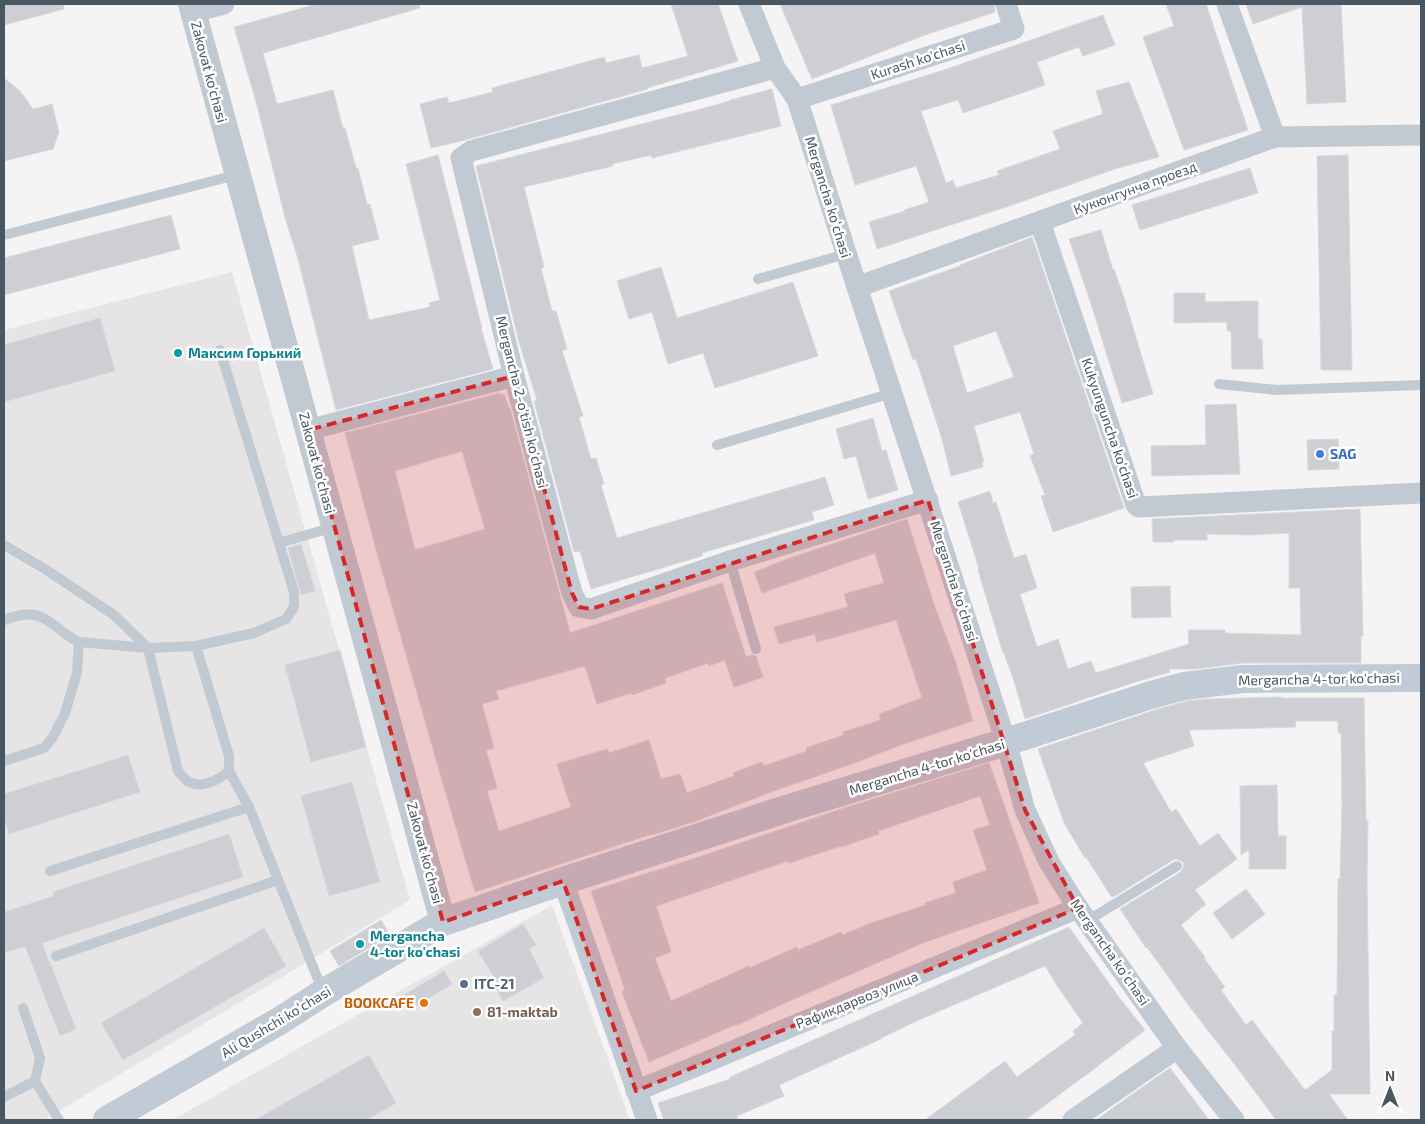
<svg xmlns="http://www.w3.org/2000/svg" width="1425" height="1124" viewBox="0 0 1425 1124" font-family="'Exo 2',sans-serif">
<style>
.education{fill:#e6e4e5}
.building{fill:#cdcfd5;stroke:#d7d9de;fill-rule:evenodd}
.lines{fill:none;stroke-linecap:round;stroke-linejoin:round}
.service{stroke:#c1cad2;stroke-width:10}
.minor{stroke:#c1cad2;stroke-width:21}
.tertiary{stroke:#c1cad2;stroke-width:26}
.secondary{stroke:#c1cbd6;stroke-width:28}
.marked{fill:#d62828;fill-opacity:0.2;stroke:#d62828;stroke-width:4;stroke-dasharray:10 6;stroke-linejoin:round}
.culture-dot{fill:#0f9aa8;stroke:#fff;stroke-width:2}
.shop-dot{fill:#3f7fe0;stroke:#fff;stroke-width:2}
.service-dot{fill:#5c6f8a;stroke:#fff;stroke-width:2}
.food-dot{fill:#e8710a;stroke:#fff;stroke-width:2}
.education-dot{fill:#8d6e63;stroke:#fff;stroke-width:2}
.labels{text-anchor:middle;stroke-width:5;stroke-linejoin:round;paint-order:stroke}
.street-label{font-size:14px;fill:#4a5661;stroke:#fff}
.culture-label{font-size:14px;font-weight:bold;fill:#0d838f;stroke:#fff;text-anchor:start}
.shop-label{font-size:14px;font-weight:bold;fill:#366cbe;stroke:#fff;text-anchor:start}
.service-label{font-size:14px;font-weight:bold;fill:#4e5e75;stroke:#fff;text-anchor:start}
.food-label{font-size:14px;font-weight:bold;fill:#c56008;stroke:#fff;text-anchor:end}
.education-label{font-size:14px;font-weight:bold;fill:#785e54;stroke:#fff;text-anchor:start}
</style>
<rect width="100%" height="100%" fill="#f5f3f3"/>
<!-- education -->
<g class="education">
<polygon points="232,272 410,900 44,1120 4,1120 4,330"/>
<polygon points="552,905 630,1120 172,1120"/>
</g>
<!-- building -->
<g class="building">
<polygon points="4,4 63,4 64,9 4,25"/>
<polygon points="317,4 419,4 420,8 263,53 277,104 333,90 343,128 345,128 356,168 358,168 367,204 370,204 379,239 352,246 369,320 430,307 429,303 440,300 406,164 438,155 482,328 481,328 493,369 336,410 298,259 286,221 257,105 234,27"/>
<polygon points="671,4 718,4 738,61 647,88 648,89 465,140 431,148 420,104 447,97 449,103 493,92 492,88 604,57 606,63 639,55 642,68 688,56"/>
<polygon points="780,4 994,4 995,12 922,36 812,79"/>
<polygon points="1166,4 1206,4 1248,130 1184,150 1143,37 1174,26"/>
<polygon points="1246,4 1341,4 1346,102 1307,104 1302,7 1253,24"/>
<polygon points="1103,15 1115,45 1083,56 1079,47 1037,62 1045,85 963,113 958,100 921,111 946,183 953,180 956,188 999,175 997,171 1060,149 1053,131 1103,114 1096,91 1129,82 1159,157 1118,168 1009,206 877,249 869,222 905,211 904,210 929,202 916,166 855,185 831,105 941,71"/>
<polygon points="4,78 20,91 33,109 52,104 59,132 53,149 4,161"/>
<polygon points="772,89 781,126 652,158 651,155 612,164 613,166 524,187 544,267 541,268 552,311 556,311 567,349 562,351 583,416 579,417 591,459 596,458 604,484 601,485 617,538 825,477 834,505 812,512 814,520 702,553 702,556 591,589 580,551 574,552 534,401 537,400 519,342 476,166 697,110 730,101 730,100"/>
<polygon points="1348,155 1352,370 1321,370 1317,156"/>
<polygon points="1250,168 1258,193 1140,230 1132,205"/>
<polygon points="171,215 180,249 4,295 4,258"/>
<polygon points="1101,230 1113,270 1114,269 1125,301 1153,394 1122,403 1091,304 1069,239"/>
<path d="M1032,237L1124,508L1053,532L1041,496L1045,495L1030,456L1034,454L1020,412L974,426L984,462H982L983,467L951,476L942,439L916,359L913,360L889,291L960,266V265ZM996,331L1014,377L967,393L953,346Z"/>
<polygon points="661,267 677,318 793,282 818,356 715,388 703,353 668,364 652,312 629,319 617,281"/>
<polygon points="1174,293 1205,293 1205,302 1258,301 1258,339 1262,339 1263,369 1232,369 1231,331 1227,331 1227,322 1174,323"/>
<polygon points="100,318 115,371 4,402 4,345"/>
<path d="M500,393L501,395L504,394L509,408H510L570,633L722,583L746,657L753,655L756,656L763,677L734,687L725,660L709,666L708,663L665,678L666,683L632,695L631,693L597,704L585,666L496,691L499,699L482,704L494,748L486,750L497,788L487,791L499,831L571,807L557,764L607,749L609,753L649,740L661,779L680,774L687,793L734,776L733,773L762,762L764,766L807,751L806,748L844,735L843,732L881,720L879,714L922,698L896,620L817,642L815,634L779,644L774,627L848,607L844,594L884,583L875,553L762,593L754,572L793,557L907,519L933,602L956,663L973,721L898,746L852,764L779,789L696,821L652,835V834L475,892L437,763L379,560L345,433ZM462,451L485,529L415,550L395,471Z"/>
<polygon points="1236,404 1240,474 1152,476 1151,446 1206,445 1205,405"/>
<polygon points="873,418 882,451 886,450 898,490 868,499 856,456 844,459 836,429"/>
<polygon points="1338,439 1339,469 1308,470 1307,440"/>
<polygon points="990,491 993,503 996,502 1014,558 1026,554 1037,588 1020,594 1037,647 1058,639 1068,669 1091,661 1096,673 1189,644 1188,630 1225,630 1225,633 1301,635 1300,588 1289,588 1289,533 1250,535 1207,534 1207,540 1174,540 1174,542 1153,542 1152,519 1360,509 1363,636 1361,636 1361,663 1243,663 1196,669 1169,669 1170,672 1132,683 1025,719 1013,678 1004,653 1003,653 978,570 979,569 971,543 958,502"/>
<polygon points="301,544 315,591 301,595 288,548"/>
<polygon points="1170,586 1171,617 1132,618 1131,587"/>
<polygon points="340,650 366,747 311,762 285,665"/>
<path d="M1281,697V698H1364L1366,820L1368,821L1367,879L1370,1094H1329L1348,1120H1276L1239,1070L1192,1010L1147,947L1146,948L1120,909L1181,872L1184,866L1183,862L1177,859L1173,860L1113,897L1111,896L1086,857L1085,858L1064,823L1038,749L1155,710L1187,701L1207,699ZM1295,721H1338V733H1341L1342,805L1340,879H1338L1337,995H1334V1031H1332V1070L1305,1090L1252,1020L1246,1025L1221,990L1225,987L1204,958L1205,957L1181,925L1206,904L1195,890L1237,859L1218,833L1200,846L1176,809L1171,812L1143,763L1194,746L1189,730L1296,727Z"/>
<polygon points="128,755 140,792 9,834 4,817 4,794"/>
<path d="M989,763L1039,903L925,942L769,1010L738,1025L737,1024L649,1062L622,992L625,990L591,891L702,856L844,808ZM980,796L990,825L973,830L987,870L953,882L956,893L925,903L926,905L874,922L842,935L841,932L798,950L797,947L749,968V966L671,1001L655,958L671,952L656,906L788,861L789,863L841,846V847L879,834L878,831Z"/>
<polygon points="352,782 380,882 329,896 301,796"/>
<polygon points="1277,785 1278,836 1286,836 1286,869 1249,869 1249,850 1241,855 1240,786"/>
<polygon points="229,834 243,877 42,943 76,1029 60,1036 25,946 4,953 4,912 54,896 53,892"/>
<polygon points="1246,889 1265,914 1232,939 1213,913"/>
<polygon points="381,920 390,935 339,966 330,951"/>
<polygon points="523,924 536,945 529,949 544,978 503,1001 495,986 498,984 478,951"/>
<polygon points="1069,927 1118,996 1145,1030 1094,1069 1025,1120 925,1120 1005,1061 1017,1077 1075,1035 1073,1031 1083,1023 1058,987 1045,966 921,1019 881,1038 881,1039 779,1085 784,1096 737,1116 738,1120 664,1120 658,1103 730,1079 730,1077"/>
<polygon points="264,928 286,966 123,1060 101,1023"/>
<polygon points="444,971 452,984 412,1008 404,995"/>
<polygon points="369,1055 396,1103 366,1120 255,1120"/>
<polygon points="1170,1068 1209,1120 1096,1120 1120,1103"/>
</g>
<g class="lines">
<!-- service -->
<g class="service">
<polyline points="4,235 236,175"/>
<polyline points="758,279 846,254"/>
<polyline points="220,350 279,543"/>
<polyline points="1219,384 1277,390 1421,385"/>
<polyline points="717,445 892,393"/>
<path d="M4,545L45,569L114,615L148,648L178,771C181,774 185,780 189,782C203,789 218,780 229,771V756L196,646"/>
<polyline points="730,561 756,649"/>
<path d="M4,620C16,616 30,611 43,618C56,624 64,636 79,642L148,648L196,646L254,633L286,619L294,607V592L279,543L334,527"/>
<polyline points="4,761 44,748 53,737 65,713 77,673 79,642"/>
<polyline points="229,771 249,807 323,992"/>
<polyline points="50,871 249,807"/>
<polyline points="1087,921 1177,866"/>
<polyline points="56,956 278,880"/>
<polyline points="23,1008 40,1058 35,1081"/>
<polyline points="4,1097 35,1081 59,1120"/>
</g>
<!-- minor -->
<g class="minor">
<polyline points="749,4 775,68 797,99 857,287 1006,742 1025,810 1049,862 1078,908 1177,1048 1234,1120"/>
<polyline points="1227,4 1275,137"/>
<polyline points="193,12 224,4"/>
<polyline points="775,68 471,151 461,158 514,376 572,593 579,607 591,609 730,561 928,500"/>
<polyline points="797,99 1014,29 1006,4"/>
<polyline points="1040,222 1136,505 1139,507 1421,493"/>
<polyline points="857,287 1275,137 1421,135"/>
<polyline points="308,430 514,376"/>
<polyline points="563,881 647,1120"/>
<polyline points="636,1091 1078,908"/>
<polyline points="1073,1120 1177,1048"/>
</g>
<!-- tertiary -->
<polyline class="tertiary" points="191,4 443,922"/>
<!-- secondary -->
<polyline class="secondary" points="107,1120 281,1020 323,993 443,922 563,881 786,809 1006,742 1151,695 1184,686 1243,679 1421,678"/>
</g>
<!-- marked area -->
<path class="marked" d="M514,376L572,593L579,607L591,609L928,500L1025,810L1078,908L636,1091L563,881L443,922L308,430Z"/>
<!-- markers -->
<g class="culture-dot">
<circle cx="178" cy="353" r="5"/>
<circle cx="360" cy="944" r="5"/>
</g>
<circle class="shop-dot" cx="1320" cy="454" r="5"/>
<circle class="service-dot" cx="464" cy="984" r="5"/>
<circle class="food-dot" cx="424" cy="1003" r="5"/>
<circle class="education-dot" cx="477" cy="1012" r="5"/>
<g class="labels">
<!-- street labels -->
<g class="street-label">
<text transform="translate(918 60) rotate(-18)" y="5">Kurash ko'chasi</text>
<text transform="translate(209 72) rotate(75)" y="5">Zakovat ko'chasi</text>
<text transform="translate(1135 188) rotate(-20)" y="5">Кукюнгунча проезд</text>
<text transform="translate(828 197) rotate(73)" y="5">Mergancha koʻchasi</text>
<text transform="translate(522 402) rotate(76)" y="5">Mergancha 2-o'tish ko'chasi</text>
<text transform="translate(1110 428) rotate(71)" y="5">Kukyunguncha ko'chasi</text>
<text transform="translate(317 463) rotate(75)" y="5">Zakovat ko'chasi</text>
<text transform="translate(954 581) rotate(72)" y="5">Mergancha koʻchasi</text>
<text transform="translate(1319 679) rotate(-1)" y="5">Mergancha 4-tor ko'chasi</text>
<text transform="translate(927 767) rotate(-17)" y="5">Mergancha 4-tor ko'chasi</text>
<text transform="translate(425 853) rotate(75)" y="5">Zakovat ko'chasi</text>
<text transform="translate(1110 952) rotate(55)" y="5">Mergancha koʻchasi</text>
<text transform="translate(857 1000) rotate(-22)" y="5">Рафикдарвоз улица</text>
<text transform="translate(276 1022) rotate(-31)" y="5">Ali Qushchi koʻchasi</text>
</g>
<!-- culture labels -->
<g class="culture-label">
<text x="188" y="358">Максим Горький</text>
<text x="370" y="941">Mergancha<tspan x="370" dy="16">4-tor ko'chasi</tspan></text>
</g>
<!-- shop labels -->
<g class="shop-label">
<text x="1330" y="459">SAG</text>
</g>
<!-- service labels -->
<g class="service-label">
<text x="474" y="989">ITC-21</text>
</g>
<!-- food labels -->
<g class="food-label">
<text x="414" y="1008">BOOKCAFE</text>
</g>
<!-- education labels -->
<g class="education-label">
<text x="487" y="1017">81-maktab</text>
</g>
</g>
<!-- border -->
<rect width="1425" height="1124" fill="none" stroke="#4a5661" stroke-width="10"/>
<!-- north arrow -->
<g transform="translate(1390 1089)" stroke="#ffffff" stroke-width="4" paint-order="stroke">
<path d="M0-4L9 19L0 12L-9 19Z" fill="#4a5661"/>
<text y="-8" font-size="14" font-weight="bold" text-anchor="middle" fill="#4a5661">N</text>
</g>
</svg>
